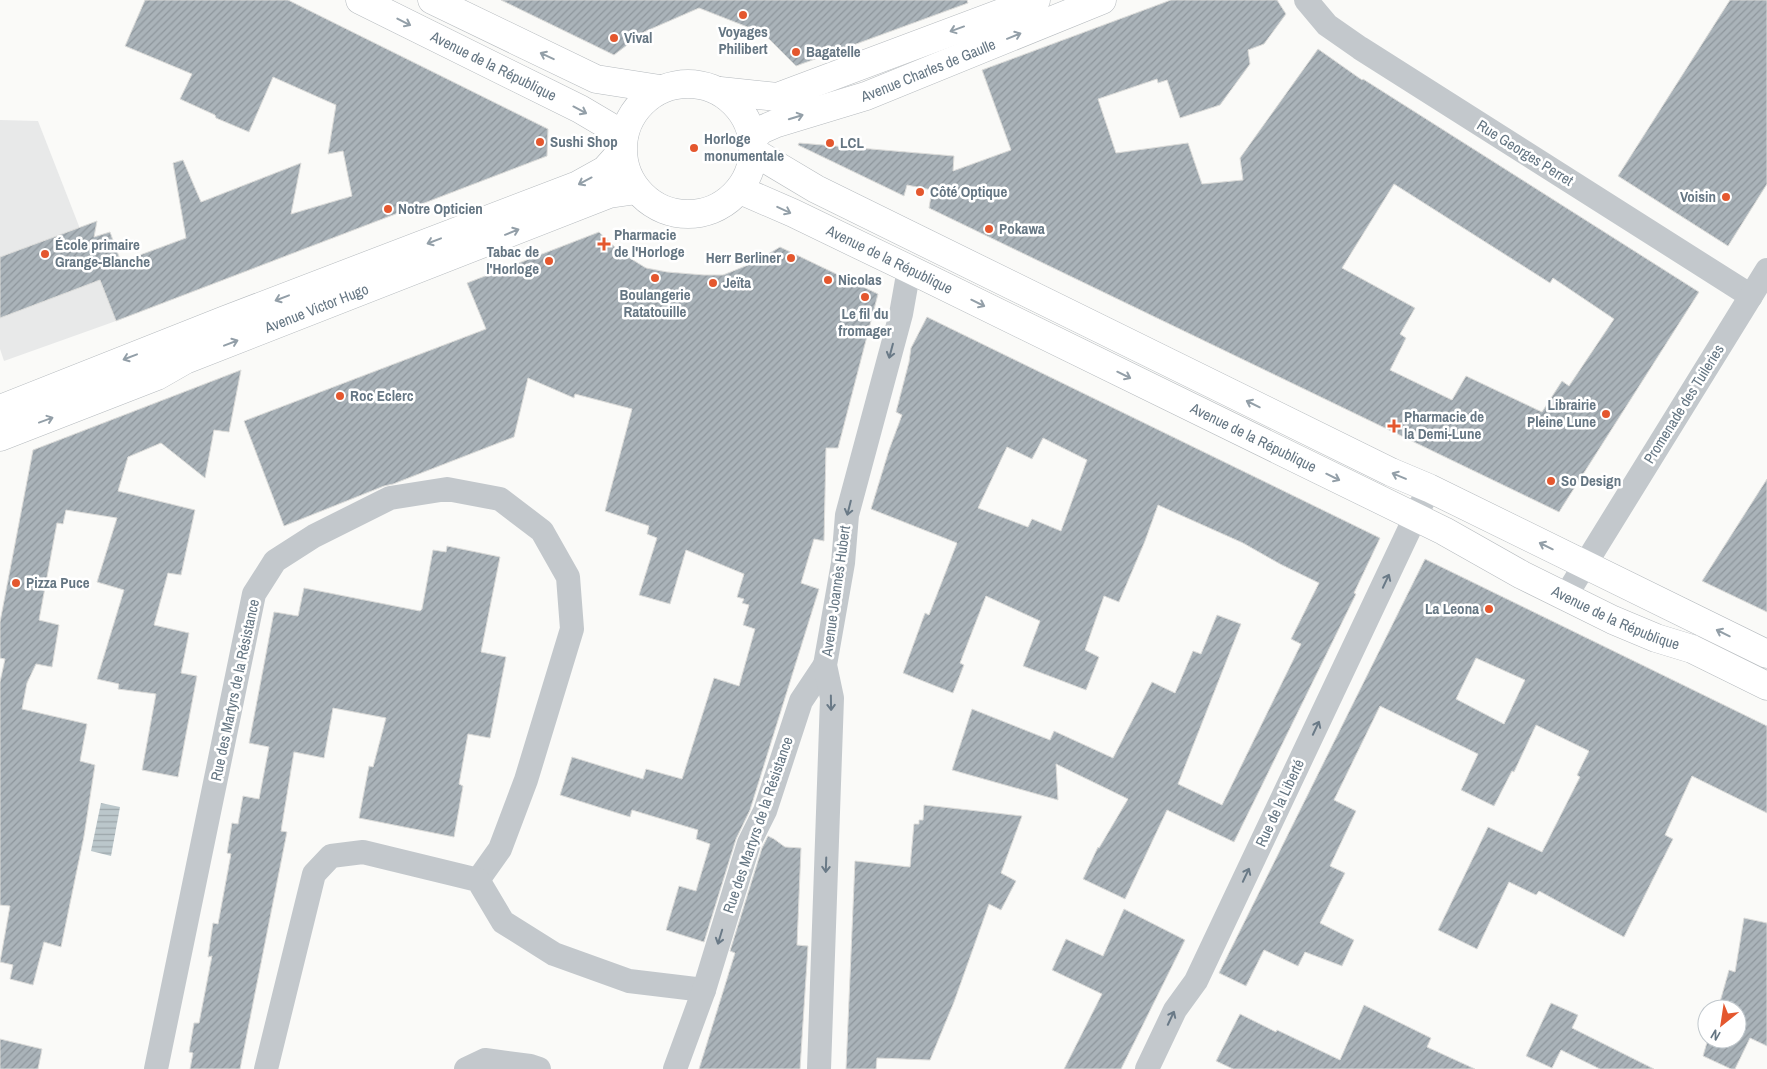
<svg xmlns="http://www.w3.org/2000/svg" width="1767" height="1069" viewBox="0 0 1767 1069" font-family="'Archivo Narrow',sans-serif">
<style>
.built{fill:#e8e9e9}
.water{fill:url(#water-rules)}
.building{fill:url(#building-hatch);stroke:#dcdcda;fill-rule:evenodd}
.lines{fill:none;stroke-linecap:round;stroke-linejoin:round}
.primary-casing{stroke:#b5babe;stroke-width:29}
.street{stroke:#c3c8cc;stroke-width:24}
.primary{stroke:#fff;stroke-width:28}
.oneway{stroke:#939fa8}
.oneway2{stroke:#6a7a87}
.poi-dot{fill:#e4572e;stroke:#fff;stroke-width:2}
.labels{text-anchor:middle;stroke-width:5;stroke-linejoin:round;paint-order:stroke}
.poi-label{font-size:15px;font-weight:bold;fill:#657683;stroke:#fff;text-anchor:start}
.street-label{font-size:15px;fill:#657683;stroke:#fff}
</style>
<defs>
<pattern id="water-rules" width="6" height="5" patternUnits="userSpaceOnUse" patternTransform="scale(1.25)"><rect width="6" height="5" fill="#bbc7cb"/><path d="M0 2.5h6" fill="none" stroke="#9ca6aa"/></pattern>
<pattern id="building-hatch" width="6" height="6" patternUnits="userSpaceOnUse" patternTransform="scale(1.25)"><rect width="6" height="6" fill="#aab3b9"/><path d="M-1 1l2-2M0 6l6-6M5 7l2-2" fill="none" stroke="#8e969c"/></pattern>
</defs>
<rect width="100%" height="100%" fill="#fafaf8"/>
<!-- built -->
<polygon class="built" points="0,120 38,121 116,321 4,361 0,349"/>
<!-- water -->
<polygon class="water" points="101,803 120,807 111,856 91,851"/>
<!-- building -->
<g class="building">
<polygon points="145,0 288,0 548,129 547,156 116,321 100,280 0,318 0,257 97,221 94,237 110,232 121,262 186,238 173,163 183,160 201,202 301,163 291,214 352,196 343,151 328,154 336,105 273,77 249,132 216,118 215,115 180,99 192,74 125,46"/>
<polygon points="501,0 967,0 968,3 796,66 767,37 750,28 699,8 644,32 614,55"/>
<path d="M1171,0H1277L1286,14L1264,44L1248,50L1250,64L1220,105L1180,118L1167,80L1158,83L1157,79L1098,99L1116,153L1188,143L1202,184L1243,180L1240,158L1318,49L1362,80L1363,79L1699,292L1559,512L929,208L932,190L907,185L904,196L798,145L799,143L954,156L953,171L1011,150L982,70ZM1394,184L1550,283L1553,278L1614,319L1569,386L1562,381L1542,412L1466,376L1452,400L1390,370L1406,338L1400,334L1415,308L1342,268Z"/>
<polygon points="1730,0 1767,0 1767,184 1728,246 1618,176"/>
<polygon points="599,232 620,252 646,268 667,272 704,275 723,275 753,263 780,247 878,294 838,448 826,448 824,541 814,539 801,583 819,589 750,810 736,839 704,942 666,930 679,886 696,891 710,844 696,839 698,830 632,810 630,817 560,795 572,757 643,779 646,769 682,779 714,678 739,686 755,629 743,625 749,605 742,603 744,599 737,597 744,574 686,550 670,604 639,595 657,538 647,534 649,526 605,511 632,409 575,394 574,398 528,378 514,437 393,484 384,486 284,526 244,421 486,329 467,283"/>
<path d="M927,317L1380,538L1354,593L1356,594L1234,842L1167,810L1125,899L1083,879L1098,847L1099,848L1128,799L1056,764L1058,800L952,770L972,709L1050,740L1054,731L1113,758L1152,682L1175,693L1193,651L1201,654L1217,615L1241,624L1178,784L1222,805L1301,644L1291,639L1319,583L1280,564L1243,543L1158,505L1145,541L1119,602L1104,596L1085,650L1099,657L1086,690L1023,666L1040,621L986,596L960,663L964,665L953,693L903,673L925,613L929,615L957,543L871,509L889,450L902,415L896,412L909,362L911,348ZM1043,438L1087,460L1061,531L1032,519L1028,527L978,508L1007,447L1032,459Z"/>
<polygon points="241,370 229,432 214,430 205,478 161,443 128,457 118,491 195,510 181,575 168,573 154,625 189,633 181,673 197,676 178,777 142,770 156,694 118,689 119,684 97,679 124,590 97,582 117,518 66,510 63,524 57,523 39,620 59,625 52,667 36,664 27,683 22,709 87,724 80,761 95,765 84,836 61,947 44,942 33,985 10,979 13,965 0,962 10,906 0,905 0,682 5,659 0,658 0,622 33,450"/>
<polygon points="1767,479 1767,612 1702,581"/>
<polygon points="447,546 500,557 481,652 506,657 490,738 468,734 459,784 463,786 454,837 359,818 369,766 373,767 386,718 333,708 324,758 294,752 281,831 287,832 240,1069 190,1069 193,1053 189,1052 194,1023 199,1023 212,956 208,957 213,923 218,924 231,854 227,853 232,823 238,824 243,796 259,799 269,747 249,743 274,612 298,616 304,588 420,611 422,609 433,550 446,552"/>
<path d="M1425,559L1767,726V813L1692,776L1665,835L1673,839L1624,937L1539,891L1536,895L1509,882L1477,949L1438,930L1488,827L1542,852L1580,777L1577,775L1589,751L1536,725L1514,772L1512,771L1494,806L1461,790L1478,754L1380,706L1334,800L1356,811L1330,866L1345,873L1320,923L1354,940L1342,966L1305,952L1298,966L1264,950L1246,986L1219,973ZM1476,658L1525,680L1504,724L1456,699Z"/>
<polygon points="924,805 1022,816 1001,873 1016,881 1001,910 989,904 954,1002 930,1060 877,1058 876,1069 846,1069 855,861 910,867 914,824 919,824 919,820 923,820"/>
<polygon points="768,836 774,839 785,847 801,848 797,945 808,946 800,1069 699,1069 735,953 730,951 762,848"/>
<polygon points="1124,909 1185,940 1121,1069 1064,1069 1102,994 1052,970 1066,939 1103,956"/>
<polygon points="1744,918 1767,923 1767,1046 1750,1038 1735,1069 1731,1069 1703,1056 1708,1039 1737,1039 1737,1009 1718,1009 1729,970 1735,972"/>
<polygon points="1551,1003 1578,1015 1572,1028 1654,1069 1600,1069 1561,1050 1552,1068 1526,1056"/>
<polygon points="1364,1005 1431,1038 1427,1047 1475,1069 1233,1069 1216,1061 1240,1014 1276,1032 1277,1030 1340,1060"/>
<polygon points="0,1039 42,1049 38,1069 0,1069"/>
</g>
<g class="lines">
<defs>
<g id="primary">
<path id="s1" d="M360,0L580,109L624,135"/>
<polyline points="432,0 596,79 660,89"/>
<circle cx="688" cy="149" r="65"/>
<polyline points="720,91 777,97 1036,0"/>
<path id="s2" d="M753,138L761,130L777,123L866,96L1102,0"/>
<polyline points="754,152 816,189 1391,472 1429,488 1767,654"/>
<path id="s3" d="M740,190L793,213L909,269L1444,531L1522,575L1613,620L1656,638L1692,649L1767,686"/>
<polyline points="0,409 225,320 578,185 605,170 622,151"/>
<path id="s4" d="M0,437L157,376L185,360L609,194L637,190"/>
</g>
</defs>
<!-- primary casing -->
<use href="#primary" class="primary-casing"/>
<!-- street -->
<g class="street">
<polyline points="1306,0 1327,25 1360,48 1751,296"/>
<polyline points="1565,597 1767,270"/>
<polyline points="156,1069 254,594 275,561 314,536 390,498 447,489 500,499 542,531 568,577 572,629 526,780 500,849 478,880"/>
<polyline points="266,1069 314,874 331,856 363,852 478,880 503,922 554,954 629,981 704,990"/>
<polyline points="466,1069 485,1060 530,1066 539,1069"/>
<polyline points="675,1069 704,990 749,843 765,811 801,701 825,665"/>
<polyline points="819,1069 832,698 825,665 843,563 847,515 901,314 909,269"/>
<polyline points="1147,1069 1175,1010 1196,981 1429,488"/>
</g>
<!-- primary -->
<use href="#primary" class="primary"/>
</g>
<!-- one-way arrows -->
<defs><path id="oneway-shaft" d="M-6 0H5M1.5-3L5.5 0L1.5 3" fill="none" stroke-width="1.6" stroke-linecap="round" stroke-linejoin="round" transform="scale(1.25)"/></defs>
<g class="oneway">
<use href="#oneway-shaft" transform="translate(404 22) rotate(27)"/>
<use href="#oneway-shaft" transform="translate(957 29) rotate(160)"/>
<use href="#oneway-shaft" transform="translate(1014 36) rotate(-22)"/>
<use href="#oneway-shaft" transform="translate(547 56) rotate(-155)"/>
<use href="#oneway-shaft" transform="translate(580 110) rotate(28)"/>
<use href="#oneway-shaft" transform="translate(796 117) rotate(-17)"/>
<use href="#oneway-shaft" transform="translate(585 181) rotate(152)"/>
<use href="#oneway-shaft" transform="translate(784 210) rotate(25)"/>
<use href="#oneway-shaft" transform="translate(512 232) rotate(-22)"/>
<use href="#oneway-shaft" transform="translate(434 241) rotate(159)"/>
<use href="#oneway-shaft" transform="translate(282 298) rotate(159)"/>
<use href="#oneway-shaft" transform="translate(978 303) rotate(26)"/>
<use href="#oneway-shaft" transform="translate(231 343) rotate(-21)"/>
<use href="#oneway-shaft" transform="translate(130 357) rotate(159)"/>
<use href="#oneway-shaft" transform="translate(1124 375) rotate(26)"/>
<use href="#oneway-shaft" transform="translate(1253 404) rotate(-154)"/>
<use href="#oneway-shaft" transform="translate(46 420) rotate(-20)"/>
<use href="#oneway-shaft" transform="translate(1399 476) rotate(-157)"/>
<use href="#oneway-shaft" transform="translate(1333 477) rotate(26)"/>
<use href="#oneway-shaft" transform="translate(1546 546) rotate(-154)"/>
<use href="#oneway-shaft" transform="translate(1723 633) rotate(-154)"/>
</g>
<g class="oneway2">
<use href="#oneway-shaft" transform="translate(891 351) rotate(105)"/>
<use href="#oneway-shaft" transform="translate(849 508) rotate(104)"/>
<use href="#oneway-shaft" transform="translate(1386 581) rotate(-65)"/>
<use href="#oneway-shaft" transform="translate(831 703) rotate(89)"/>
<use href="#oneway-shaft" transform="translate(1316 728) rotate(-65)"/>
<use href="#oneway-shaft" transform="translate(826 865) rotate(92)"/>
<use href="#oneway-shaft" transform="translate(1246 875) rotate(-65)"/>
<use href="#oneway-shaft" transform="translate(720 937) rotate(107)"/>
<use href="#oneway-shaft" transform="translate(1171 1018) rotate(-65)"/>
</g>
<!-- markers -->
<g class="poi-dot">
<circle cx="743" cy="15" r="5"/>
<circle cx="614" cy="38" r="5"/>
<circle cx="796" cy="52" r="5"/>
<circle cx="540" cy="142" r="5"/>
<circle cx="830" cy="143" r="5"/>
<circle cx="694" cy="148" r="5"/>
<circle cx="920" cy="192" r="5"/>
<circle cx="1726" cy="197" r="5"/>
<circle cx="388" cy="209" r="5"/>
<circle cx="989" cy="229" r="5"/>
<path d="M601.5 236.5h5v5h5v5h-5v5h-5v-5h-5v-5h5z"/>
<circle cx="45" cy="254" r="5"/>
<circle cx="791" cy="258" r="5"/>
<circle cx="549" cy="261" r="5"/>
<circle cx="655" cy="278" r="5"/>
<circle cx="828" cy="280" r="5"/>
<circle cx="713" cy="283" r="5"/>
<circle cx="865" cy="297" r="5"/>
<circle cx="340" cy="396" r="5"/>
<circle cx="1606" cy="414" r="5"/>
<path d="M1391.5 418.5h5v5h5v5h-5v5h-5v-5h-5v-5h5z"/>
<circle cx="1551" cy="481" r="5"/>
<circle cx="16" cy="583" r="5"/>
<circle cx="1489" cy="609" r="5"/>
</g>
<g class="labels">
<!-- poi labels -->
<g class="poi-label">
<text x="743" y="37" text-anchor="middle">Voyages<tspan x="743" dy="17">Philibert</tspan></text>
<text x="624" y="43">Vival</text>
<text x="806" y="57">Bagatelle</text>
<text x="704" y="144">Horloge<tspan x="704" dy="17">monumentale</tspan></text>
<text x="550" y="147">Sushi Shop</text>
<text x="840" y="148">LCL</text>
<text x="930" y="197">Côté Optique</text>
<text x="1716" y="202" text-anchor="end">Voisin</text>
<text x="398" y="214">Notre Opticien</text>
<text x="999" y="234">Pokawa</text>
<text x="614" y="240">Pharmacie<tspan x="614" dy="17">de l'Horloge</tspan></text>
<text x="55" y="250">École primaire<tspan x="55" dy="17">Grange-Blanche</tspan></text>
<text x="539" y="257" text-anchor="end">Tabac de<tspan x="539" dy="17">l'Horloge</tspan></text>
<text x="781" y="263" text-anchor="end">Herr Berliner</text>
<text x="838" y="285">Nicolas</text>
<text x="723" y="288">Jeïta</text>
<text x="655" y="300" text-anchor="middle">Boulangerie<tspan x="655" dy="17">Ratatouille</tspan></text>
<text x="865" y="319" text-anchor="middle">Le fil du<tspan x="865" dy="17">fromager</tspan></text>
<text x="350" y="401">Roc Eclerc</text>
<text x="1596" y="410" text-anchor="end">Librairie<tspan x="1596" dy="17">Pleine Lune</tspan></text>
<text x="1404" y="422">Pharmacie de<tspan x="1404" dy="17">la Demi-Lune</tspan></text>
<text x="1561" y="486">So Design</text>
<text x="26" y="588">Pizza Puce</text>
<text x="1479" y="614" text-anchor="end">La Leona</text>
</g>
<!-- street labels -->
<g class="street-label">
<text dy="5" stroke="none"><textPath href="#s1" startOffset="149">Avenue de la République</textPath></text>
<text dy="5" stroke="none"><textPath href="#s2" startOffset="189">Avenue Charles de Gaulle</textPath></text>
<text transform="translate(1525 153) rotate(32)" y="5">Rue Georges Perret</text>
<text dy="5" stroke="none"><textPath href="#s3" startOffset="165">Avenue de la République</textPath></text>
<text dy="5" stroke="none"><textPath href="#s4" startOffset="342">Avenue Victor Hugo</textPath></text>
<text transform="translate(1684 404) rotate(-58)" y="5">Promenade des Tuileries</text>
<text dy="5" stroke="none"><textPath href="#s3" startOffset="570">Avenue de la République</textPath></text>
<text transform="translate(836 591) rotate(-82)" y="5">Avenue Joannès Hubert</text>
<text dy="5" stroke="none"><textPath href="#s3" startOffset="975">Avenue de la République</textPath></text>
<text transform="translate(235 690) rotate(-78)" y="5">Rue des Martyrs de la Résistance</text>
<text transform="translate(1280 803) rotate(-65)" y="5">Rue de la Liberté</text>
<text transform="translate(758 825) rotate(-71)" y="5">Rue des Martyrs de la Résistance</text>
</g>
</g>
<!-- north arrow -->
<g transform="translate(1722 1024) rotate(210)"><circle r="24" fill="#ffffff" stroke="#c1c8cd"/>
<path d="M0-4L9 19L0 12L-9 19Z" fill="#e4572e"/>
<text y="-8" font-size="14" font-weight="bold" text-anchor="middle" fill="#657683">N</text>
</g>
</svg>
